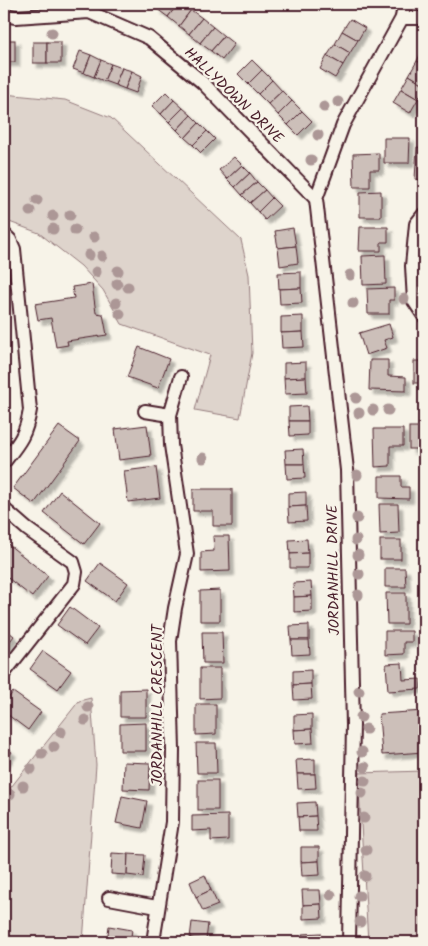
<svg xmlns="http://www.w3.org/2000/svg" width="428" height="946" viewBox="0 0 428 946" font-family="Kalam,sans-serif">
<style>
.green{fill:#ded4cc;stroke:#947a7c}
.building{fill:#ccbfb9;stroke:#4a1f2b;filter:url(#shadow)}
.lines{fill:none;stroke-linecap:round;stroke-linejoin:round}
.street-casing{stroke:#4a1f2b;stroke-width:16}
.street{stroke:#f7f3e8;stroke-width:12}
.tree{fill:#ac9796}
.labels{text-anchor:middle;stroke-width:4.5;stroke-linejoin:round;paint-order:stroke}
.street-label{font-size:15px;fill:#4a1f2b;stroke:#f7f3e8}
</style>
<defs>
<filter id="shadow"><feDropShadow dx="4.5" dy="4.5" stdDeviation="1" flood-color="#0004"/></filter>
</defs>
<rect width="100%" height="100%" fill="#f7f3e8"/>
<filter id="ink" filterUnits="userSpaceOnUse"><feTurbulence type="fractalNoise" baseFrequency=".02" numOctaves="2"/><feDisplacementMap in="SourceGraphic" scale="10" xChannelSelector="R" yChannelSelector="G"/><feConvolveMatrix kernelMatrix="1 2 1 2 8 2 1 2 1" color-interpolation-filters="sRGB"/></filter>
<g filter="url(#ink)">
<!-- green -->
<g class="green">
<polygon points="4,94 65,100 111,118 241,240 249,275 252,353 240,418 195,410 210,355 122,324 103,290 81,266 39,233 4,220"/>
<polygon points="91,698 96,765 83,942 4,942 4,796 79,701"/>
<polygon points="424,771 424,942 368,942 358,773"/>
</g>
<!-- building -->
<g class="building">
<polygon points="161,4 178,4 168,17 157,9"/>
<polygon points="178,4 183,4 191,10 179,26 168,17"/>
<polygon points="191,10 202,18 189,34 179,26"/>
<polygon points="202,18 213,27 200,43 189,34"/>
<polygon points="350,19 365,28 358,40 342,31"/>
<polygon points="213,27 224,36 211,51 200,43"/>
<polygon points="342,31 358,40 350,53 335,44"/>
<polygon points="224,36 234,44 222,60 211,51"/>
<rect x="4" y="40" width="11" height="22"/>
<rect x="33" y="42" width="14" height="21"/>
<rect x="47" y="42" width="14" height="21"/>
<polygon points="335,44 350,53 343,65 327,56"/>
<polygon points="424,47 424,65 417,61"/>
<polygon points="80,51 91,55 84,73 73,69"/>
<polygon points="91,55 101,60 94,77 84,73"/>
<polygon points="327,56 343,65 335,78 320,69"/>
<polygon points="101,60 111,64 104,81 94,77"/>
<polygon points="252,60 262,70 248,84 238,74"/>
<polygon points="417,61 424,65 424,84 409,75"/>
<polygon points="111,64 122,68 115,85 104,81"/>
<polygon points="122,68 132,71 125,89 115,85"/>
<polygon points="262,70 272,80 258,94 248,84"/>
<polygon points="132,71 142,76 136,93 125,89"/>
<polygon points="409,75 424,84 424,89 418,99 401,89"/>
<polygon points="272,80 282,91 268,104 258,94"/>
<polygon points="401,89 418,99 410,113 393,103"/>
<polygon points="282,91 292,101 278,115 268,104"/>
<polygon points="166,92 174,100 161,114 152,106"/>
<polygon points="174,100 183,108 169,122 161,114"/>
<polygon points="292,101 302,111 288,125 278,115"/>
<polygon points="183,108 191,115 177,130 169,122"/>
<polygon points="302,111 312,121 298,135 288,125"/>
<polygon points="191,115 199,123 185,138 177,130"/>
<polygon points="199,123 207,131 193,145 185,138"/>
<polygon points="207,131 215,139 201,153 193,145"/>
<polygon points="384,138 410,138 409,163 384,163"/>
<polygon points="417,147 424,148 424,180 415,179"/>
<polygon points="379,153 379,170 370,170 370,187 354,187 353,154"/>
<polygon points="234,157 242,165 227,179 219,170"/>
<polygon points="242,165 250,173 235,187 227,179"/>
<polygon points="250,173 257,182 242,195 235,187"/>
<polygon points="257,182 265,190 250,203 242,195"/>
<polygon points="265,190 272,198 258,212 250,203"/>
<polygon points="381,191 381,217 360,217 360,192"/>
<polygon points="272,198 280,206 265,220 258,212"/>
<polygon points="360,227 388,227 388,242 381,242 381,251 359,251"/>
<polygon points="293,228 296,246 278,248 275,231"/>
<polygon points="296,246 298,263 280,266 278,248"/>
<polygon points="385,255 386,284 363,285 362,256"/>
<polygon points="301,272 301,288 279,289 278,273"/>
<polygon points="92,284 96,313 103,314 107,335 67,341 68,345 56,347 51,318 38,320 35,304 74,298 72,287"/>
<polygon points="301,288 302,303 280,304 279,289"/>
<polygon points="394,288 394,300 389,300 389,314 368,314 367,289"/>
<polygon points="303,316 303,332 281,333 281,317"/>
<polygon points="389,324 393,337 384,340 387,348 366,355 359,333"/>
<polygon points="303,332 304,347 282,348 281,333"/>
<polygon points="139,347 169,359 158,388 127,377"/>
<polygon points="370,360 388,360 388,376 406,377 406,391 369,390"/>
<rect x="414" y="361" width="10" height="22"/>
<polygon points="306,362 306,377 284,378 284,363"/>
<polygon points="306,377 307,393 285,394 284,378"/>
<polygon points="307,406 308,421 289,421 289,407"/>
<polygon points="289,421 308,421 308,435 290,436"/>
<polygon points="147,425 151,456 119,460 115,429"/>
<polygon points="59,426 80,441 34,504 13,488"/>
<rect x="409" y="427" width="15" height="22"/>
<polygon points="374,429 403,429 403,446 390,446 390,466 375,467"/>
<polygon points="303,449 304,464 286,464 285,450"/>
<polygon points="286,464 304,464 305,478 287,479"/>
<polygon points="156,467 160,498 128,502 124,471"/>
<polygon points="379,476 401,476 401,487 409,487 409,499 379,498"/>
<polygon points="193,489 232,489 232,526 213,526 213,511 193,511"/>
<polygon points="60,491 100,523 84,544 44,513"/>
<polygon points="306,492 306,506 288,507 288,493"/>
<polygon points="379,504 398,504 399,533 380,534"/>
<polygon points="306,506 307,521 289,522 288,507"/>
<polygon points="213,536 229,536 230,571 201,572 201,552 214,551"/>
<polygon points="307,539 308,553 290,554 289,540"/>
<rect x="380" y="540" width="21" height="19"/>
<polygon points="4,541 48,576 32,597 4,575"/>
<polygon points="308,553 308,568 290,568 290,554"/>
<polygon points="100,563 128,583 115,601 87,581"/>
<polygon points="385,568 405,568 406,587 385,587"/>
<polygon points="311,582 312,596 294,597 293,583"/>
<polygon points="220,590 220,621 200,621 200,591"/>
<polygon points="386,593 406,593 406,624 387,624"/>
<polygon points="312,596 312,611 294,612 294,597"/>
<polygon points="70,607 98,628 85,645 57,625"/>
<polygon points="309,625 309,640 291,640 290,626"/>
<polygon points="4,628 14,636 4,649"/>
<polygon points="385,631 412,631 412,642 404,642 404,654 385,655"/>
<polygon points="202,632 222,632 223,663 203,663"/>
<polygon points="291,640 309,640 310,654 292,655"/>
<polygon points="43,651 71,671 58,689 30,669"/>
<polygon points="402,663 403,680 420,679 420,689 388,691 386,664"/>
<polygon points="200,668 220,668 220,698 200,699"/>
<polygon points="311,670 311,684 293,685 293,671"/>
<polygon points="311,684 312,699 294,700 293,685"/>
<polygon points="146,689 146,717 120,717 120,690"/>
<polygon points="13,692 41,712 28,730 4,712 4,704"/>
<polygon points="196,704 216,704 216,734 196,735"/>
<polygon points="424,711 424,752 382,755 379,714"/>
<polygon points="312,714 312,729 294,730 294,715"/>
<polygon points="146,723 146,751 120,751 120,724"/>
<polygon points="312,729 313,743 295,744 294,730"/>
<polygon points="196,743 216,743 217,773 197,773"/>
<polygon points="4,746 12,752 4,763"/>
<polygon points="315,759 315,774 297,774 296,760"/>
<polygon points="124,762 150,763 149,790 123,789"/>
<polygon points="297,774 315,774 316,788 298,789"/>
<rect x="198" y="780" width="20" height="30"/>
<polygon points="122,796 147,801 142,828 116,823"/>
<polygon points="315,802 316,816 298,817 297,803"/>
<polygon points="228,815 228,840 211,841 211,830 192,831 192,816"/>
<polygon points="316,816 317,831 299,831 298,817"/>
<polygon points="301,847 319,847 319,861 301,862"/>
<polygon points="112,853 128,854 127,875 111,874"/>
<polygon points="128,854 145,855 143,877 127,875"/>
<polygon points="319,861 320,875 302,876 301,862"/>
<polygon points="205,875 211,890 196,897 190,882"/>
<polygon points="211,890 218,905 203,911 196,897"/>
<polygon points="302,890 320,890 321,904 303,905"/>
<polygon points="321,904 322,918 303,919 303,905"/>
<polygon points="192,922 208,924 206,940 190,938"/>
<polygon points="109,926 132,930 130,942 107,942"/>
<polygon points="321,933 321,942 303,942 302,934"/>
<polygon points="190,938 206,940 206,942 189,942"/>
</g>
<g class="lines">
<defs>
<g id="street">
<polyline points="4,15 16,17 89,12 149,38 202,82 316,199"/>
<polyline points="402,18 424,18"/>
<polyline points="424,214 416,224 412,266 414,301 424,316"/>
<path d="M4,234L10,240L14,249L30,410C26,435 19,443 4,462"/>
<polyline points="145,411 170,415"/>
<polyline points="4,509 27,529 73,562 76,572 74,584 4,673"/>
<polyline points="109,898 157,907"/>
<polyline points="153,942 172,822 173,750 170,641 175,608 187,554 171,445 170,415 181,377"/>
<polyline points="349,942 353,725 347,470 316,199 343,125 402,18 404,4"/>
</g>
</defs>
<!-- street casing -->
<use href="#street" class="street-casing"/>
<!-- street -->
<use href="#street" class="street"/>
</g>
<!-- trees -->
<g class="tree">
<circle cx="52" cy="33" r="5.5"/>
<circle cx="338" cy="102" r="5.5"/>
<circle cx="324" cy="107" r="5.5"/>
<circle cx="318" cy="135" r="5.5"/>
<circle cx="311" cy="160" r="5.5"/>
<circle cx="37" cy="200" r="5.5"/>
<circle cx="30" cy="211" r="5.5"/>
<circle cx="70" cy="215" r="5.5"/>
<circle cx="53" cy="216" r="5.5"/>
<circle cx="53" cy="229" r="5.5"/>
<circle cx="75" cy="230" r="5.5"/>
<circle cx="94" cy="237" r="5.5"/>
<circle cx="89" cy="255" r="5.5"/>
<circle cx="102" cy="256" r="5.5"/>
<circle cx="118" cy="271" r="5.5"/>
<circle cx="96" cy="272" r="5.5"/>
<circle cx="350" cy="275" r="5.5"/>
<circle cx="117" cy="284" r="5.5"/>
<circle cx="128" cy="287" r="5.5"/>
<circle cx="404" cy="299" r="5.5"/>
<circle cx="116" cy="303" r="5.5"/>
<circle cx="353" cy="303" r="5.5"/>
<circle cx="120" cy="314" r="5.5"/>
<circle cx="356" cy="398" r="5.5"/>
<circle cx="373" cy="410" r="5.5"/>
<circle cx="388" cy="410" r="5.5"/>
<circle cx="359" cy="413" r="5.5"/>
<circle cx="203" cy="458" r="5.5"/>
<circle cx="357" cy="475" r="5.5"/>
<circle cx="357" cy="518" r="5.5"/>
<circle cx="356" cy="540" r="5.5"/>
<circle cx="358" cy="555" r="5.5"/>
<circle cx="359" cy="574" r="5.5"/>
<circle cx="358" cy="595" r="5.5"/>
<circle cx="359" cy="691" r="5.5"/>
<circle cx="88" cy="707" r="5.5"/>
<circle cx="361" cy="717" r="5.5"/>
<circle cx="85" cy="720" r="5.5"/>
<circle cx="366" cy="729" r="5.5"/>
<circle cx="61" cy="732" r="5.5"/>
<circle cx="54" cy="747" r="5.5"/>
<circle cx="362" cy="752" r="5.5"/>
<circle cx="42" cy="754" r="5.5"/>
<circle cx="365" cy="767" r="5.5"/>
<circle cx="31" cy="769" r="5.5"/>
<circle cx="365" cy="781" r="5.5"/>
<circle cx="23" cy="786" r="5.5"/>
<circle cx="362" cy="793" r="5.5"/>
<circle cx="10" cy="794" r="5.5"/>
<circle cx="364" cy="818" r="5.5"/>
<circle cx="366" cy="850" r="5.5"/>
<circle cx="365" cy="876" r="5.5"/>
<circle cx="331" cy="895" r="5.5"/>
<circle cx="359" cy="896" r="5.5"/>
<circle cx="360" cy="922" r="5.5"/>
</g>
</g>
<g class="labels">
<!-- street labels -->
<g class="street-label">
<text transform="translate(234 95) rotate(44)" y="5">HALLYDOWN DRIVE</text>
<text transform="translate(333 570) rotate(-91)" y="5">JORDANHILL DRIVE</text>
<text transform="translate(157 705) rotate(-90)" y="5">JORDANHILL CRESCENT</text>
</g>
</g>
<!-- margin -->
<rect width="428" height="946" fill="none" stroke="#f7f3e8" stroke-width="20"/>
<rect x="10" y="10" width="408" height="926" fill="none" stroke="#4a1f2b" stroke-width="2" filter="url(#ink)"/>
</svg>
